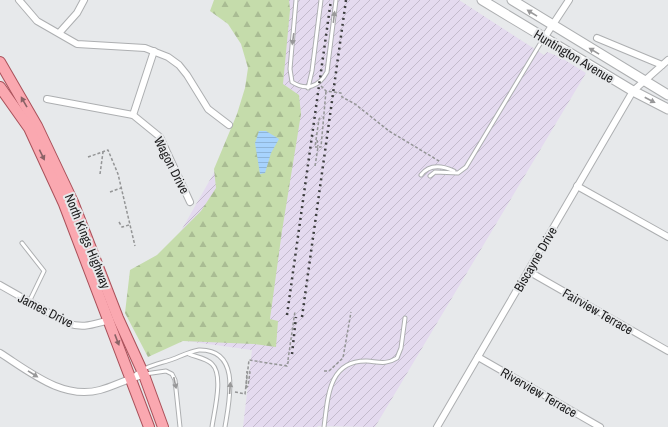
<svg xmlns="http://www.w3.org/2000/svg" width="668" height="427" viewBox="0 0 668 427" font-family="'Archivo Narrow',sans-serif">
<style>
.industrial{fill:url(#industrial-furrows)}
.forest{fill:url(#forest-firs)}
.water{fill:url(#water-rules)}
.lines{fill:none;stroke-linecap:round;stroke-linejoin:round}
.service-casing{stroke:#adafb1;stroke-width:5}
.minor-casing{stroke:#adafb1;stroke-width:8}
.secondary-casing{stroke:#adafb1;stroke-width:11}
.primary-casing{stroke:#aa515a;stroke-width:12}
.path{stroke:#949596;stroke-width:1.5;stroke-dasharray:3 2;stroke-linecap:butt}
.service{stroke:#fff;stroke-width:3}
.minor{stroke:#fff;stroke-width:6}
.secondary{stroke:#fff;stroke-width:9}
.primary{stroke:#faa8b0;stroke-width:10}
.rail{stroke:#3c3d3e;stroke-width:2.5;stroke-dasharray:2 4;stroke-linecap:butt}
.oneway{fill:#989899}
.oneway2{fill:#8a6266}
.labels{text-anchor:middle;stroke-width:4;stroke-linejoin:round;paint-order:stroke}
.street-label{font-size:13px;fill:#1b1b1c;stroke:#e7e9eb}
</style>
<defs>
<pattern id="industrial-furrows" width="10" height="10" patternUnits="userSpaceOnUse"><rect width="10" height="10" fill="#e4daef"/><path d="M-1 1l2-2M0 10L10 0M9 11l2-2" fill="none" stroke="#c3bacc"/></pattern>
<pattern id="forest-firs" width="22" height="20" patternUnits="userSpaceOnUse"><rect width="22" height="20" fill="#c5dcab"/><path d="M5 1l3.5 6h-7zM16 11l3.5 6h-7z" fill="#a9bc93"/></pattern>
<pattern id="water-rules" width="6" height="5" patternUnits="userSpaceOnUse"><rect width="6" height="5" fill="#a7d3fd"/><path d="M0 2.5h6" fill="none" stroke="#8fb5d8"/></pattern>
</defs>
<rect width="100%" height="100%" fill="#e7e9eb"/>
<!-- industrial -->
<polygon class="industrial" points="255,0 459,0 544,55 547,52 560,57 586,73 375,427 318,426 317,427 243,427 252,350 164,338 165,259 282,53"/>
<!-- forest -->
<polygon class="forest" points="214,0 289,0 290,10 283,84 299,95 301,114 282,231 270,319 278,321 276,347 254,344 183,341 148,357 125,313 130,270 157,255 201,211 216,188 214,169 237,114 245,88 248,68 241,44 228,24 210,11"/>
<!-- water -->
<polygon class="water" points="259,131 266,131 279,139 271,153 265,173 260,174 255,143"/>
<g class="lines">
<defs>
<g id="service">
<path d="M296,0L290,69L292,82C306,91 319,87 327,72L336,0"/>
<polyline points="308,88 312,71 321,0"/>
<path d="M421,175C430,163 443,166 454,171"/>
<polyline points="430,176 435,172 458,173 466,167 543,39"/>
<polyline points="22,243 44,271 29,302"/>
<path d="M189,354C196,357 206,358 212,364C224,375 214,412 212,427"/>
<polyline points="145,374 166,371 172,374 175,380 180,427"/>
<path d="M132,377C144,366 159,364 173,359C181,356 191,351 199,350C242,349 229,402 225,427"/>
<path d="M324,427C328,398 328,360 367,361C379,362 386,365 397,358L401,348L405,318"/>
</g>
<g id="minor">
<polyline points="19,0 37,21 77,44 145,48 168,57 179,65 187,75 208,109 229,125"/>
<polyline points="60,32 77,13 84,0"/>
<polyline points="544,38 569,0"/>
<polyline points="597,38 662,65"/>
<polyline points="47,99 133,115 160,137 190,202"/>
<polyline points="133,115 154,51"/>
<polyline points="577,186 668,237"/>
<polyline points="528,271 668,351"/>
<path d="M0,285L67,323C84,329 93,324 110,320"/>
<path d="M0,353C30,372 63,400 100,390C115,386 128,378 144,375"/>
<polyline points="478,357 600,427"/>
<polyline points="437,427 633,91 668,60"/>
</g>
<g id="secondary">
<polyline points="482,0 633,91 668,109"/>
<polyline points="512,0 668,95"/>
</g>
<g id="primary">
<polyline points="0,62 37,126 73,202 118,318 144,375 163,427"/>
<polyline points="0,87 29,128 64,204 149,427"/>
</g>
</defs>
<!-- service casing -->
<use href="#service" class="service-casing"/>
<!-- minor casing -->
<use href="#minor" class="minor-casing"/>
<!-- secondary casing -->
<use href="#secondary" class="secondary-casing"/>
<!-- primary casing -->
<use href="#primary" class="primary-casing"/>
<!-- path -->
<g class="path">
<polyline points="321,86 326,91 341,93 342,97 355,104 389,131 439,161"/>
<polyline points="317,140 318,146"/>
<polyline points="318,147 315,147 319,119 322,116"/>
<polyline points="88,157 108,150 118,174 135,246"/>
<polyline points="315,166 318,147 321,147 326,91"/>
<polyline points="100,174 103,152"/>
<polyline points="110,192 121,188"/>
<polyline points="119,222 122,227 129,225"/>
<polyline points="288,360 295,311"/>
<polyline points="324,371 329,371 343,358 351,312"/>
<polyline points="246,388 248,386 250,372 248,370"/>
<polyline points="246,388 247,371"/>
<polyline points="235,392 245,394 249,360 287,366 289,359"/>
</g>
<!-- service -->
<use href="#service" class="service"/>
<!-- minor -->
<use href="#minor" class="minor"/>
<!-- secondary -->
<use href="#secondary" class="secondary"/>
<!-- primary -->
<use href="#primary" class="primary"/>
<!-- rail -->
<g class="rail">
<polyline points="287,315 331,0"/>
<polyline points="302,317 346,0"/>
<polyline points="292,354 296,317"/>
</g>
</g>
<!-- one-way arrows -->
<defs><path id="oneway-solid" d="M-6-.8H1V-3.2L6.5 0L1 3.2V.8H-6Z"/></defs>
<g class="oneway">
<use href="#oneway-solid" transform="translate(532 13) rotate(-148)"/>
<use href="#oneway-solid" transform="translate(334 17) rotate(-83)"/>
<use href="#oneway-solid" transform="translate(293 39) rotate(98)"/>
<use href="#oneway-solid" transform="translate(594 51) rotate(-149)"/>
<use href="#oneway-solid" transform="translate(650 100) rotate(28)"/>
<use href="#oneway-solid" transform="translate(33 374) rotate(32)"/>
<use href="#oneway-solid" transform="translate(175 383) rotate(78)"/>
<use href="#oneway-solid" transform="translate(230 388) rotate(-86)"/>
</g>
<g class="oneway2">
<use href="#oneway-solid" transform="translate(24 102) rotate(-120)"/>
<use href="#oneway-solid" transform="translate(42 155) rotate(64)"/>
<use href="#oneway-solid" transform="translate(117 340) rotate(69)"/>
</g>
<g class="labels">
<!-- street labels -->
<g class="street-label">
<text transform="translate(574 56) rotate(31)" y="5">Huntington Avenue</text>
<text transform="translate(172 165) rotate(63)" y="5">Wagon Drive</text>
<text transform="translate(88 241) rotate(68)" y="5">North Kings Highway</text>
<text transform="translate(535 259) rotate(-60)" y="5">Biscayne Drive</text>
<text transform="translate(46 310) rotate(27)" y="5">James Drive</text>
<text transform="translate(598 311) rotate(30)" y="5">Fairview Terrace</text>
<text transform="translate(539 392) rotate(30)" y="5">Riverview Terrace</text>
</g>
</g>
</svg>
